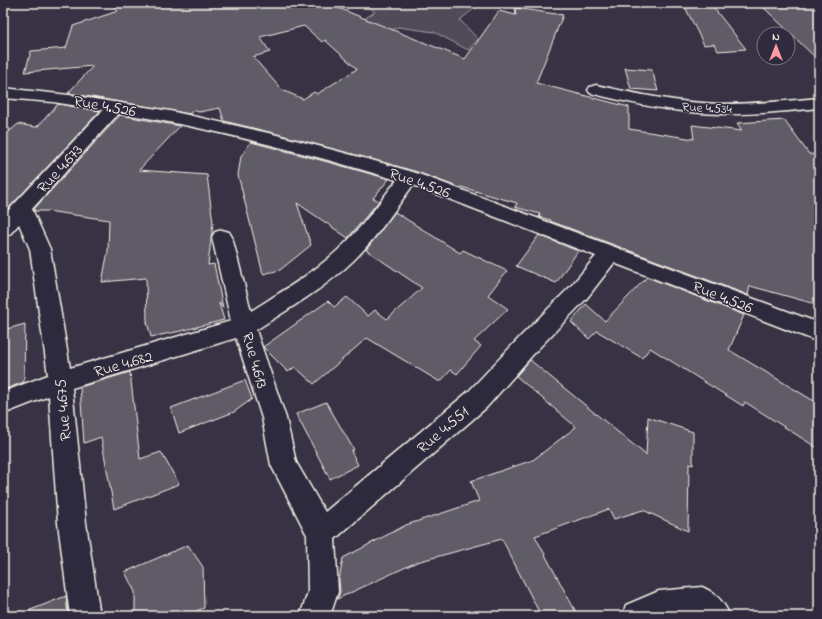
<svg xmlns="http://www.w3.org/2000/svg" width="822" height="619" viewBox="0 0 822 619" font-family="'Indie Flower',sans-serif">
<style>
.green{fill:#504b59;stroke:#a29ea0}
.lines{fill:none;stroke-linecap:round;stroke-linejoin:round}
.stream{fill:#a6a2a4;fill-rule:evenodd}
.building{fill:#5f5c67;stroke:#f4f1e8;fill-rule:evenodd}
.minor-casing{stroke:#f4f1e8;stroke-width:3}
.minor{fill:#2f2a3d;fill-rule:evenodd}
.labels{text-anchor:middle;stroke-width:3;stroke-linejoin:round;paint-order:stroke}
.far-street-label{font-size:13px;fill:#f4f1e8;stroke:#2f2a3d}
.street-label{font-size:16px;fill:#f4f1e8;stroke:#2f2a3d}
</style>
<rect width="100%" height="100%" fill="#373244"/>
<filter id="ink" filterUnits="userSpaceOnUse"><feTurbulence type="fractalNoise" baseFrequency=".025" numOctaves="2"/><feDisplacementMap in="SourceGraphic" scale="8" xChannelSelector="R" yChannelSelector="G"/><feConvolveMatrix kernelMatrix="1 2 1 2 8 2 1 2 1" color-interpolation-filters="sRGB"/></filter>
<g filter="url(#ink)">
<!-- green -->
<polygon class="green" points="364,3 481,3 460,20 478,39 468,50 434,32 398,27 369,40 354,25 375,12"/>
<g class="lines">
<!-- stream -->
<polygon class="stream" points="8,127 11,129 5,135 3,136 3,130"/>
</g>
<!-- building -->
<g class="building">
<path d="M110,3H326L465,59L499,11L516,15L515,8L563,15L536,83L629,107V129L694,139L692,125L742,131L737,123L784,120L809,154L819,155V305L750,286L748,295L550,221L551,220L539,217L540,214L515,207L517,203L461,187L460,188L417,172L382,162L273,133L224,121L220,108L199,112L193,110L190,114L68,93L93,66L25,72L31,51L66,48L73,26L118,11ZM304,26L322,42L325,40L357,69L317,94L314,92L303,99L282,90L253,57L270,52L260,37Z"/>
<polygon points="683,3 710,3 746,49 718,51 714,44 704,45"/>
<polygon points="759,3 819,3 819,61"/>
<polygon points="625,68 652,70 658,91 631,89"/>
<polygon points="58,104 100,111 6,211 3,211 3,137 18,124 35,127 38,126"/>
<polygon points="120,115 180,126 139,170 207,175 213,223 208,265 214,264 223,308 219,303 224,320 181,331 151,337 147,322 146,278 102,282 108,251 109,220 47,211 35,211 34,209"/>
<polygon points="251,142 328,162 389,179 373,198 379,201 348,238 297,203 311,245 280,270 263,274 238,175 241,156"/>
<polygon points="395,212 460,253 463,250 507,271 488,295 508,309 474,341 481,346 457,374 451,370 440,382 367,338 314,384 295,367 288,372 263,347 328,301 334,307 347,297 368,316 375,310 387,319 422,288 366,250"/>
<polygon points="539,235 578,251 556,283 516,266"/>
<polygon points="647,277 744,315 729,350 819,404 819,449 745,402 743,406 650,348 642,358 597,331 589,339 571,322 586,304 605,321"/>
<polygon points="25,324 24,382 3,390 3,330"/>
<polygon points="530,360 646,455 648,417 693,432 693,465 689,464 688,531 643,510 614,519 609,509 535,536 578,616 541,616 502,539 417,562 337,599 340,592 339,580 343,558 406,525 479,501 471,481 533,460 576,427 516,376"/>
<polygon points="130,372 140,459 161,452 179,484 114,509 101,437 84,443 80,387"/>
<polygon points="245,380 252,399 234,412 179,433 171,408"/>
<polygon points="326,402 354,450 351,451 358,465 330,479 296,414"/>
<polygon points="188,545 203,567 204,608 184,616 135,616 135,592 125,572"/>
<polygon points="66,596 68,616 18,616 18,615"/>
</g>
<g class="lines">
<defs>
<g id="minor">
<path d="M596,85C637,94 678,103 721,104C754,104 786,101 819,98V108C786,111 754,115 721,114C677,113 633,104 590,93L588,90L590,87Z"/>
<path d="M3,88L69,95L170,111L273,134L382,163L416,173L819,323V342L614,263L587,298L537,350L487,407L335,539L338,592L330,616H300L308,592L307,535L271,465L262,418L236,338L72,388L86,523L100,616H70L58,523L49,396L3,414V392L48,375L30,249L19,224L10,234L3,236V216L103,110L53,102L3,98ZM119,113C213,128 306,153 397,180C378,204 361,229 338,250C312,274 281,292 251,311L232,237L229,232L222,230L215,232L212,237L231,321L70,368L50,249L32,209ZM413,185L596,256L571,286L521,336L469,391L325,512L296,462L286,418L256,330C290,308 325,288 354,260C376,238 394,211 413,185Z"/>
<path d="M702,587C716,593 724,602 730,616H622L626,605L659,591Z"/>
</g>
</defs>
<!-- minor casing -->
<use href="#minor" class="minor-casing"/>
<!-- minor -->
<use href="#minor" class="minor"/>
</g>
</g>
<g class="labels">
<!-- far-street labels -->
<g class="far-street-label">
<text transform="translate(707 107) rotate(3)" y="5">Rue 4.534</text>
</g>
<!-- street labels -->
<g class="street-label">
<text transform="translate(105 105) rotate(10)" y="6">Rue 4.526</text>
<text transform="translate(59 168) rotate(-48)" y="6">Rue 4.673</text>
<text transform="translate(420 182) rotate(19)" y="6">Rue 4.526</text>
<text transform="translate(723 296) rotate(21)" y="6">Rue 4.526</text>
<text transform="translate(256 360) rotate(74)" y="6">Rue 4.613</text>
<text transform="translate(123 363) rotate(-16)" y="6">Rue 4.682</text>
<text transform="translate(62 410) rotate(-95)" y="6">Rue 4.675</text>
<text transform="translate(442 429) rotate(-41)" y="6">Rue 4.551</text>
</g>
</g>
<!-- margin -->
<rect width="822" height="619" fill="none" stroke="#2f2a3d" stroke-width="16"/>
<rect x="8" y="8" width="806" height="603" fill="none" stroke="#f4f1e8" stroke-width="1.5" filter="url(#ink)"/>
<!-- north arrow -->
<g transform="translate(776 46)"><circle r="19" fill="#2f2a3d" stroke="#7e7a81"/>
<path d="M0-3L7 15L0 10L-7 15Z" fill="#ff9aa2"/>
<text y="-6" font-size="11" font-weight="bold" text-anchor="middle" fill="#f4f1e8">N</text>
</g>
</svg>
